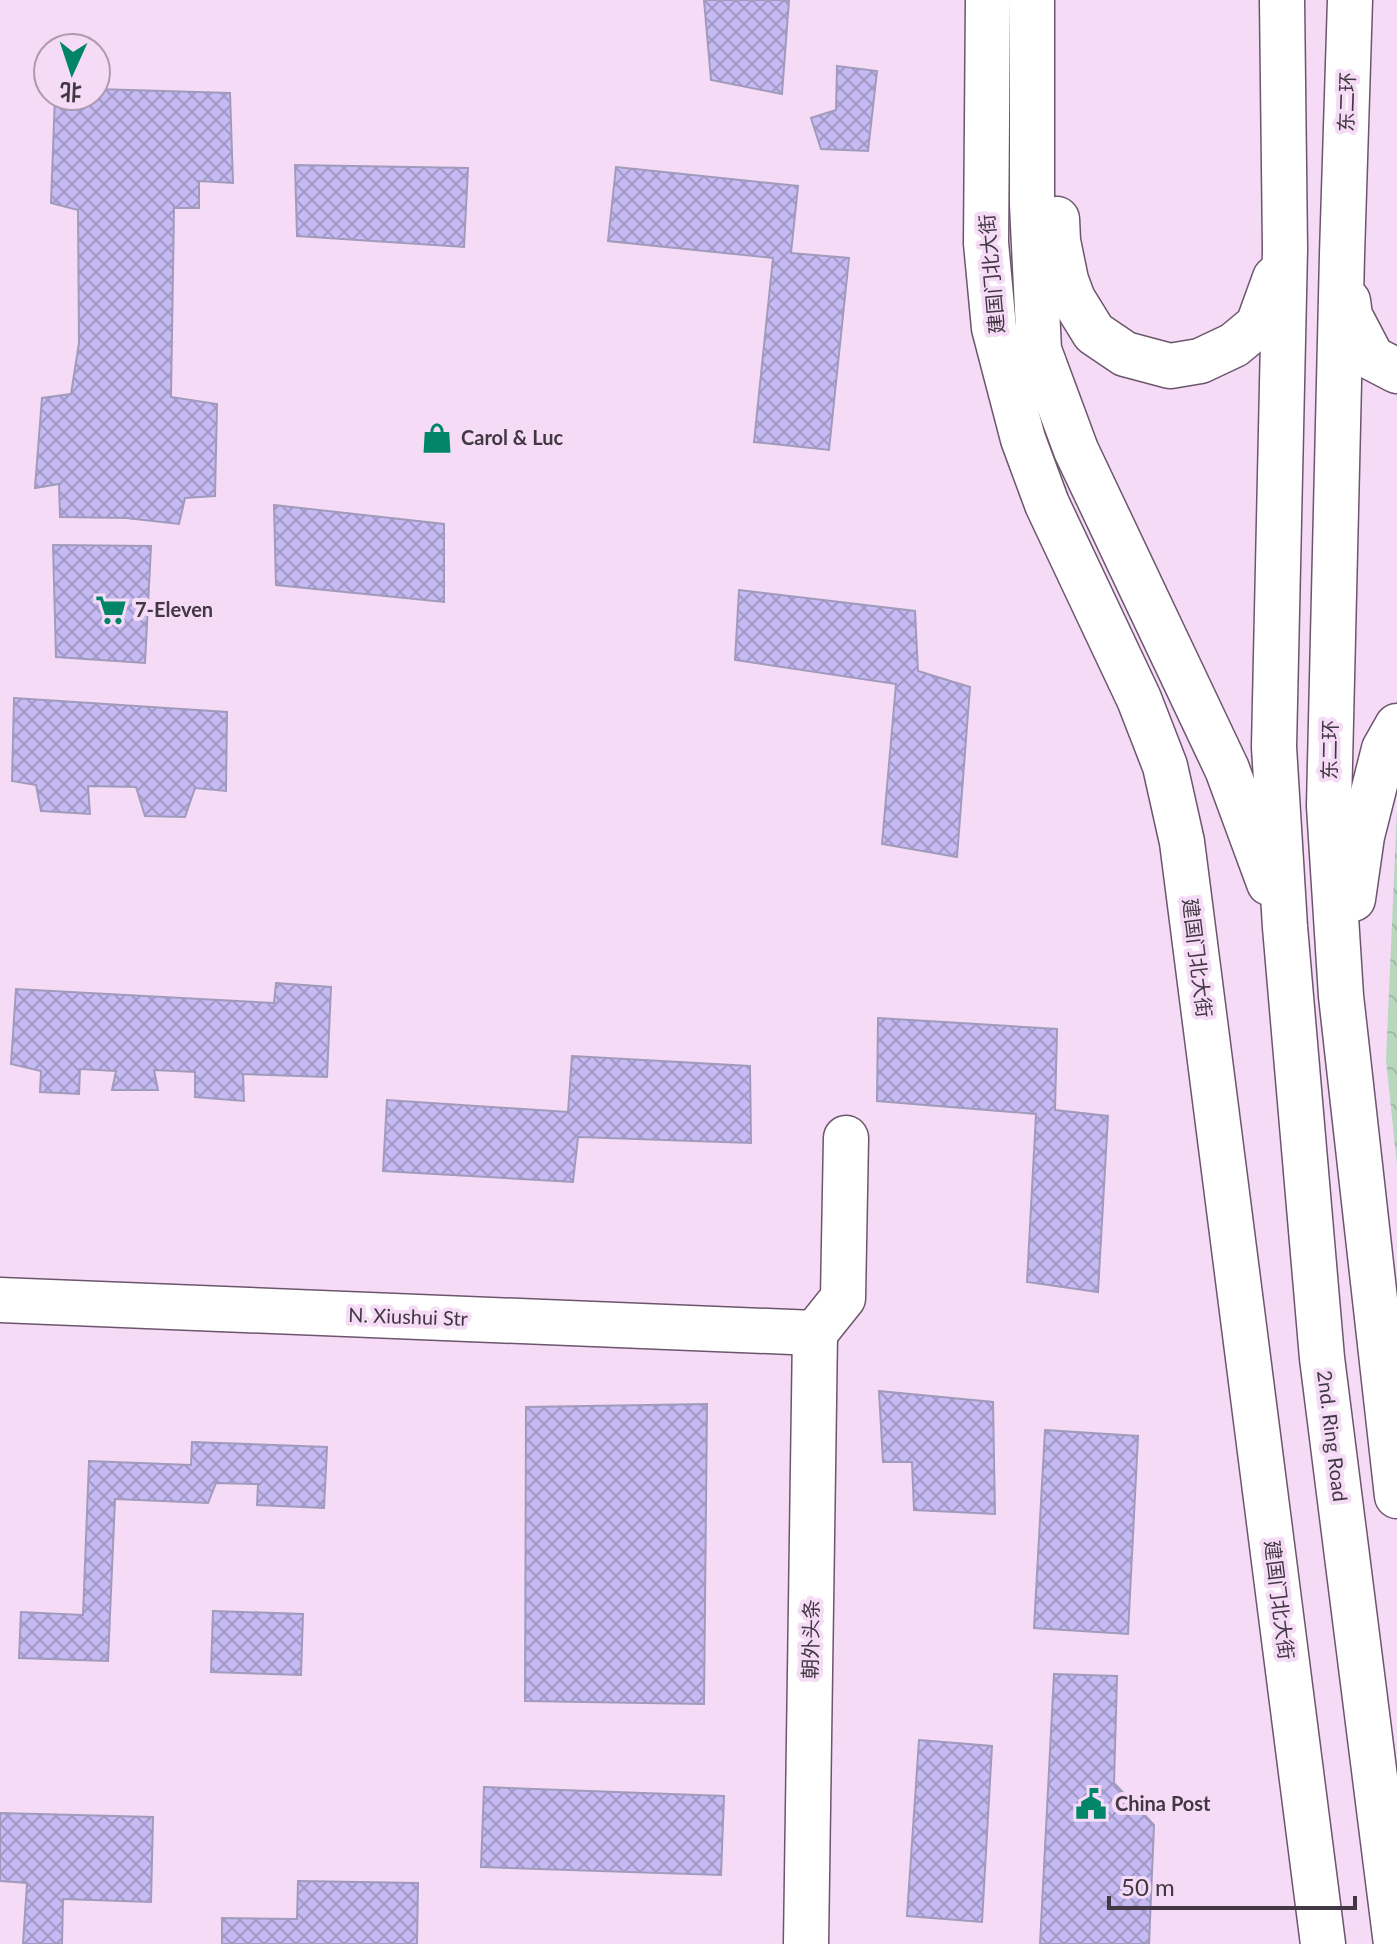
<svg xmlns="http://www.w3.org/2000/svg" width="1397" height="1944" viewBox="0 0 1397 1944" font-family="Lato,'Noto Sans SC',sans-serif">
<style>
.forest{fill:url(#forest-crowns)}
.building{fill:url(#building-cross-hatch);stroke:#a19bbb;stroke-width:2}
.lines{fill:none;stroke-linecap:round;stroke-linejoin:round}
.minor-casing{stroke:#6c566d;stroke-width:47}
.highway-casing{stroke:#6c566d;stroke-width:47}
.minor{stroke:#fff;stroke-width:44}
.highway{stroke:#fff;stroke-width:44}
.labels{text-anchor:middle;stroke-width:8;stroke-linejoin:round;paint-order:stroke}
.street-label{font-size:20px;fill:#423843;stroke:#f5dbf6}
.poi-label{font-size:20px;font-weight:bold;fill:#423843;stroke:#f5dbf6;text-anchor:start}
</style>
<defs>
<pattern id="forest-crowns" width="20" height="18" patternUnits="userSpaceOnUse" patternTransform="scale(2)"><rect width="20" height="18" fill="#b7d8be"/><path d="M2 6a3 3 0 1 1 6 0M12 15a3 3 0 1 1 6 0" fill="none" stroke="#9fbaa4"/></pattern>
<pattern id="building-cross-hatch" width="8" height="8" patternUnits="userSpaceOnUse" patternTransform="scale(2)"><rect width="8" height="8" fill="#c5baf3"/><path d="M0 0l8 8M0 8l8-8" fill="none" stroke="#a298c6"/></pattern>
</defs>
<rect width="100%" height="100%" fill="#f5dbf6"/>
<!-- forest -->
<polygon class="forest" points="1397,810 1397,1165 1386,1060"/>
<!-- building -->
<g class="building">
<polygon points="704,0 789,0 782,94 711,80"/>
<polygon points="837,66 877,71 868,151 821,149 811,118 836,110"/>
<polygon points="96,89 230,93 233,183 199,181 199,208 174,208 171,397 217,404 215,496 185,498 179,524 126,518 60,517 59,484 35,488 42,398 71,394 79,343 78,210 51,203 55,96 96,96"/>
<polygon points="295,165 468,168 464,247 297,236"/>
<polygon points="616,167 798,186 791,253 849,258 829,450 754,442 773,258 608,241"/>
<polygon points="274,505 444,524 444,602 276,585"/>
<polygon points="53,545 151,546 145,663 56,657"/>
<polygon points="739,590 915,611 918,671 970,687 957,857 882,844 896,684 735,660"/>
<polygon points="14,698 227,712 226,791 195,788 185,817 145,816 136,787 88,786 90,814 41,811 36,785 12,781"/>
<polygon points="276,983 331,987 327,1077 243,1074 244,1101 195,1097 195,1072 154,1070 158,1090 112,1090 116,1071 80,1069 79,1094 40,1092 41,1071 11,1064 16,989 274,1003"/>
<polygon points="878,1018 1057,1029 1055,1110 1108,1116 1098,1292 1027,1282 1036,1114 877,1101"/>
<polygon points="572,1056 750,1066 751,1143 578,1137 573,1182 383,1171 387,1100 568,1112"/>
<polygon points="879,1391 993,1402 995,1514 914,1510 912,1462 883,1462"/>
<polygon points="707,1404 704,1704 525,1701 526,1407"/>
<polygon points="1045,1430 1138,1436 1128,1634 1034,1628"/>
<polygon points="192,1442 327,1447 324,1508 257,1505 258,1484 216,1483 208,1503 115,1499 108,1661 19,1658 21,1612 83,1615 89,1461 191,1465"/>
<polygon points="213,1611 303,1614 301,1675 211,1672"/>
<polygon points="1054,1674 1117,1676 1114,1783 1154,1825 1149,1944 1040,1944"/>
<polygon points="919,1740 992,1746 982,1922 907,1916"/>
<polygon points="484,1787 724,1796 721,1875 481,1867"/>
<polygon points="0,1813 153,1817 151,1902 63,1899 62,1944 23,1944 27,1883 0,1881"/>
<polygon points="298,1881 418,1883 417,1944 222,1944 222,1918 297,1919"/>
</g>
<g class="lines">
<defs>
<g id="minor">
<polyline points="988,0 986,243 994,328 1023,439 1047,504 1139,699 1165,766 1182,842 1323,1944"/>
<polyline points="0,1300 815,1333"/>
<polyline points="815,1333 843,1298 846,1138"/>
<polyline points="806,1944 815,1333"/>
</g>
<g id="highway">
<polyline points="1032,0 1032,204 1039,350 1076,450 1227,769 1269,883"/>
<polyline points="1282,0 1285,249 1274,747 1285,927 1322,1358 1396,1944"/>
<polyline points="1350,0 1342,255 1329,806 1341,996 1397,1496"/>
<polyline points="1057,219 1058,241 1066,280 1073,299 1094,333 1125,354 1170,366 1200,361 1234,345 1258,325 1275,278"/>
<polyline points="1348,301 1350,316 1372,358 1397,371"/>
<polyline points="1353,899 1362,836 1384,749 1397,726"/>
</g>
</defs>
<!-- minor casing -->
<use href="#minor" class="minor-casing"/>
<!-- highway casing -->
<use href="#highway" class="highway-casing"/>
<!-- minor -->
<use href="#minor" class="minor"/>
<!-- highway -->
<use href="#highway" class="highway"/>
</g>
<!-- icons -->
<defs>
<symbol id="shop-bare" viewBox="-9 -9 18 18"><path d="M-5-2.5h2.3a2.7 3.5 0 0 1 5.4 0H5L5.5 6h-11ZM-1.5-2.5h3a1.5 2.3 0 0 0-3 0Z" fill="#008569" stroke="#f5dbf6" stroke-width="2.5" paint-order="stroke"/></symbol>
<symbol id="supermarket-bare" viewBox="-9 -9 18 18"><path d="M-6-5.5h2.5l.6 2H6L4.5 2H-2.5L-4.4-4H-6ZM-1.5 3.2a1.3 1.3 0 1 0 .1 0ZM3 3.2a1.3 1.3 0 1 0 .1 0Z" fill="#008569" stroke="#f5dbf6" stroke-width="2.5" paint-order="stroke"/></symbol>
<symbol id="civic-bare" viewBox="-9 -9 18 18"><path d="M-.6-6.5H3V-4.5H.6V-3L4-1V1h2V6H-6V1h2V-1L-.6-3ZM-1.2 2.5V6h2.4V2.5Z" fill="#008569" stroke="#f5dbf6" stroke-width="2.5" paint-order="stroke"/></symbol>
</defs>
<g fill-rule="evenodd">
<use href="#shop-bare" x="415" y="416" width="44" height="44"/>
<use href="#supermarket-bare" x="89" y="588" width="44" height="44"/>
<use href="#civic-bare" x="1069" y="1782" width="44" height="44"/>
</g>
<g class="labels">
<!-- street labels -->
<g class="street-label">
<text transform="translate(1347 102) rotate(-88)" y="7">东二环</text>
<text transform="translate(992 274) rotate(-95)" y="7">建国门北大街</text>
<text transform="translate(1330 750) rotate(-89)" y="7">东二环</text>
<text transform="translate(1197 958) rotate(83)" y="7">建国门北大街</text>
<text transform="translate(408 1317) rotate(2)" y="7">N. Xiushui Str</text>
<text transform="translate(1332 1436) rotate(83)" y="7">2nd. Ring Road</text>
<text transform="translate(1279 1600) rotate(83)" y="7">建国门北大街</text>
<text transform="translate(811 1639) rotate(-89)" y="7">朝外头条</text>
</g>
<!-- poi labels -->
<g class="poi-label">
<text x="461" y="445">Carol &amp; Luc</text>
<text x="135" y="617">7-Eleven</text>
<text x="1115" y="1811">China Post</text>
</g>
</g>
<!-- north arrow -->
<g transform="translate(72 72) rotate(183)"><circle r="38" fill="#f5dbf6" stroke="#ad9aae" stroke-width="2"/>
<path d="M0-6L14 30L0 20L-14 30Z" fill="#008569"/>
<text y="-12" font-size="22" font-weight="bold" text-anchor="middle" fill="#423843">北</text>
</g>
<!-- scale -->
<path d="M1109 1896v12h246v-12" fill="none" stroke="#423843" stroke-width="4"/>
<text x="1121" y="1896" font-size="24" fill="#423843" stroke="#f5dbf6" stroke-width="6" paint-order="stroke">50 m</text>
</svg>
